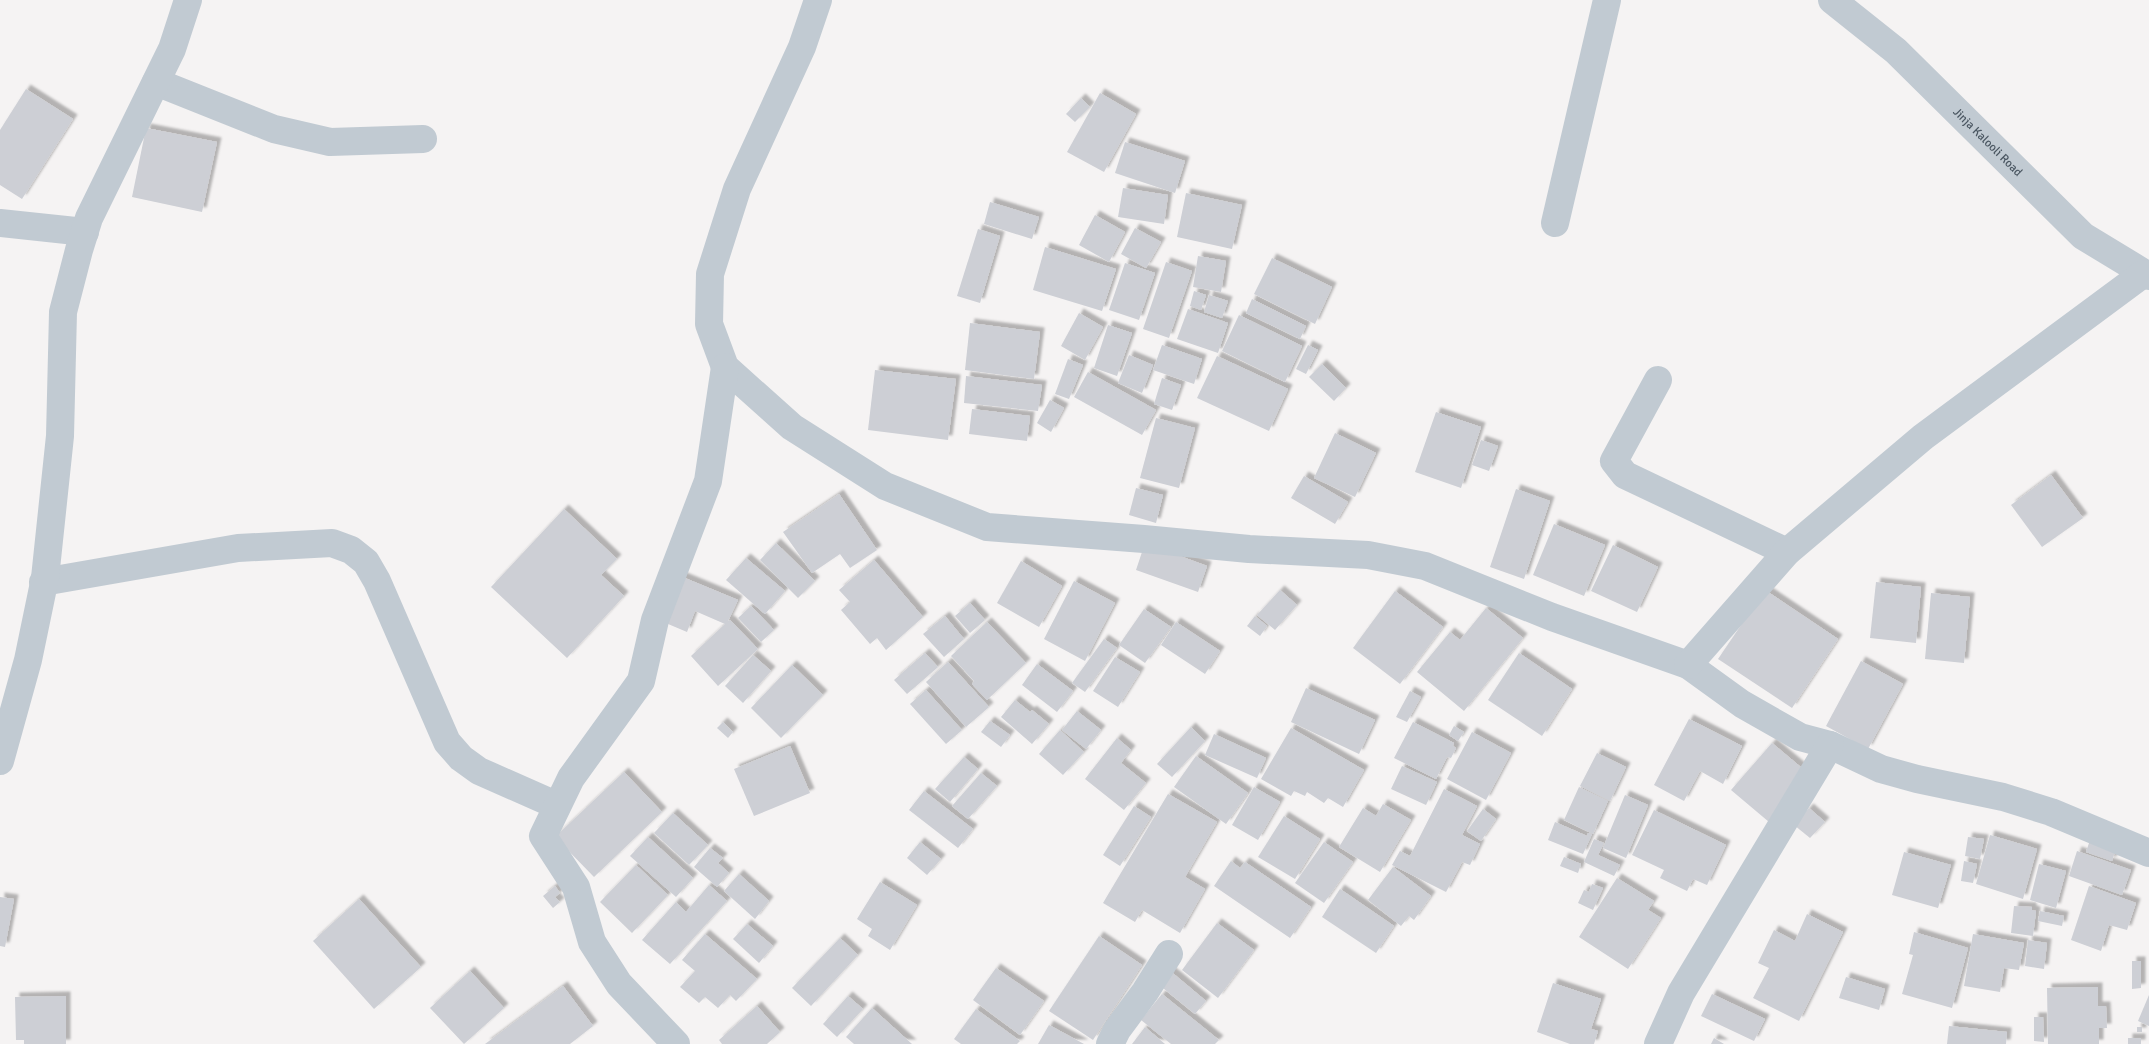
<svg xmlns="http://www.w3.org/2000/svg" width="2149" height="1044" viewBox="0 0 2149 1044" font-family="Signika,sans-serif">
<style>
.building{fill:#cdcfd5;filter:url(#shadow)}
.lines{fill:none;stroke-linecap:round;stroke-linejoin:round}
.minor{stroke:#c1cad2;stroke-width:28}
.labels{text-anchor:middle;stroke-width:4.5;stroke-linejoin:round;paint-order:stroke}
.street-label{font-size:12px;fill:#4a5661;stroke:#fff}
</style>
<defs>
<filter id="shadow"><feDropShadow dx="4.5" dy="-4.5" stdDeviation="1" flood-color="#0004"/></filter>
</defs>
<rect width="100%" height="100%" fill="#f5f3f3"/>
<!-- building -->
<g class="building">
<polygon points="26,89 73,119 22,199 0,185 0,130"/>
<polygon points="1100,93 1136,114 1104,172 1067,152"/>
<polygon points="1081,98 1090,107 1075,122 1066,114"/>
<polygon points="146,128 217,142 202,212 132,197"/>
<polygon points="1125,142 1185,161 1175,193 1115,173"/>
<polygon points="1123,188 1168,195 1164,224 1118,217"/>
<polygon points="1186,193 1242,205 1232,249 1177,237"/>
<polygon points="990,202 1039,217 1032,239 984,224"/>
<polygon points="1095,215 1125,232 1109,262 1079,245"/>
<polygon points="1135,228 1161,242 1146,268 1121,254"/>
<polygon points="978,229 1000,236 980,303 957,296"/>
<polygon points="1045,247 1116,269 1102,311 1033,290"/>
<polygon points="1198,256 1226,261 1221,292 1193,287"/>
<polygon points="1272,258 1332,287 1315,324 1254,294"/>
<polygon points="1166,262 1192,271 1169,338 1143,329"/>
<polygon points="1125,263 1155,273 1139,320 1109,310"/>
<polygon points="1194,291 1206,295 1201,310 1190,306"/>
<polygon points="1209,295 1228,301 1222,318 1204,312"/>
<polygon points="1252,299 1306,326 1300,339 1246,313"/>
<polygon points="1188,309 1228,323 1218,353 1177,339"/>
<polygon points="1079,313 1103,327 1085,360 1061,346"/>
<polygon points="1239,315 1302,346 1285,382 1222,351"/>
<polygon points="970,323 1040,332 1034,379 965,370"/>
<polygon points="1108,325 1132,333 1117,376 1094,368"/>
<polygon points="1162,345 1202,359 1194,384 1153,370"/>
<polygon points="1308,345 1318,350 1306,374 1296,369"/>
<polygon points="1129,355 1153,365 1142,393 1118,383"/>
<polygon points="1217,356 1288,389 1269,431 1197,398"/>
<polygon points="1068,359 1083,365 1069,399 1055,394"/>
<polygon points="1322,364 1346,388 1334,401 1309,377"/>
<polygon points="875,370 956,379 948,440 868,430"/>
<polygon points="1088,372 1156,410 1142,435 1074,397"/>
<polygon points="966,376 1042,385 1038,411 964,403"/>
<polygon points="1162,378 1181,385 1172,410 1154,404"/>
<polygon points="1050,400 1064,408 1051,432 1037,423"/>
<polygon points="972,409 1030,416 1027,441 969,434"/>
<polygon points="1436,412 1481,427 1461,488 1415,472"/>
<polygon points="1156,418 1195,428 1179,488 1140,478"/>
<polygon points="1335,433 1376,453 1355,497 1314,478"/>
<polygon points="1481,440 1498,446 1489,471 1472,465"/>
<polygon points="2051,475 2083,518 2042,547 2011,505"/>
<polygon points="1304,476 1348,502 1335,524 1291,498"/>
<polygon points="1136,488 1163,495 1156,523 1129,515"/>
<polygon points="1516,489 1550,501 1524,579 1490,567"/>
<polygon points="839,494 877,550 850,568 840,554 812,573 783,532"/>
<polygon points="564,509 617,559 601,575 624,596 567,658 491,587"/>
<polygon points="1554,524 1605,545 1584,596 1533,575"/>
<polygon points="776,543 815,581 798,598 760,560"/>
<polygon points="1145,543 1207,566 1198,592 1136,570"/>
<polygon points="1613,545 1658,567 1637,612 1591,591"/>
<polygon points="746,558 785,591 765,614 726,580"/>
<polygon points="874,560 923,617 886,650 877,638 870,644 841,610 850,602 839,590"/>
<polygon points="1021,561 1062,586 1039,627 997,603"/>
<polygon points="680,576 738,600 728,621 730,620 758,649 718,686 691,656 725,624 695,611 687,632 661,621"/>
<polygon points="1074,581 1115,603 1085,661 1044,639"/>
<polygon points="1876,582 1921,587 1916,643 1870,638"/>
<polygon points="1280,590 1297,605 1275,630 1257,615"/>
<polygon points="1765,590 1838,639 1792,708 1718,659"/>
<polygon points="1395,591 1443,627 1400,684 1353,648"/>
<polygon points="1931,593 1970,597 1964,663 1925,659"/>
<polygon points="970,603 985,620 970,633 955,616"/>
<polygon points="751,606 774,630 761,642 738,618"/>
<polygon points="1486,608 1523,638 1464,711 1417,672 1450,632 1460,640"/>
<polygon points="1144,609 1171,627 1145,663 1119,645"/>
<polygon points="945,616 964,639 944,657 923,634"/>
<polygon points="1255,616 1267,626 1260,636 1247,626"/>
<polygon points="987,622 1026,663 987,700 972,684 974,681 951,656"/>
<polygon points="1176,622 1220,651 1205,674 1161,645"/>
<polygon points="1104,639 1117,648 1085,692 1072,683"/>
<polygon points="925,653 938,667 907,694 894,680"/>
<polygon points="1519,653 1572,689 1542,736 1488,700"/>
<polygon points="753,655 771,671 743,703 725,686"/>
<polygon points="1115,657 1140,672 1118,707 1093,691"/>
<polygon points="1861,661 1903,684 1868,749 1826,726"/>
<polygon points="948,662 989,707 966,727 926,682"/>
<polygon points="1037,664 1073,691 1057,712 1022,685"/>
<polygon points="792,665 823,695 781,738 751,708"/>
<polygon points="1306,688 1375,720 1359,754 1291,722"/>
<polygon points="926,690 962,730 946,744 910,704"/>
<polygon points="1410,691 1421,697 1407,722 1396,717"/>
<polygon points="1015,700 1030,712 1032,710 1049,724 1032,744 1001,717"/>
<polygon points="1077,711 1101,730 1086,749 1062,730"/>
<polygon points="1689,719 1742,746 1723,784 1700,771 1684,801 1654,785"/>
<polygon points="990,721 1010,735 1001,747 981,732"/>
<polygon points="723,722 733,732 728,738 717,728"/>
<polygon points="1413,722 1454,743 1453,746 1456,748 1451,758 1447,757 1436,779 1394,758"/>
<polygon points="1454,726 1464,732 1458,741 1449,735"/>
<polygon points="1191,727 1205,741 1172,777 1157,764"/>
<polygon points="1291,728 1364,770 1343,807 1328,798 1324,803 1307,792 1305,796 1294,791 1291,796 1261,779"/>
<polygon points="1060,730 1084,752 1063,775 1039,754"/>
<polygon points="1472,732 1511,753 1486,800 1447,779"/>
<polygon points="1214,734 1266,758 1257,778 1205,755"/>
<polygon points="1117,738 1131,750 1121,763 1146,783 1124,810 1085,779"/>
<polygon points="1772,743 1809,774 1769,822 1731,790"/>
<polygon points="790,746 810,793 754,816 734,769"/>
<polygon points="1597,753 1626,767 1610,801 1580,786"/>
<polygon points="1196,756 1248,793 1226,824 1174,787"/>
<polygon points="964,757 978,769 950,802 935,789"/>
<polygon points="1402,766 1437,782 1426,805 1391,789"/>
<polygon points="624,772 662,812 594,877 555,837"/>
<polygon points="981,773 997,786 968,819 952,806"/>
<polygon points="1254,787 1280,802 1258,840 1232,825"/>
<polygon points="1579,787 1608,801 1593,834 1564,820"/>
<polygon points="1444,789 1477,806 1462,835 1480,844 1470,865 1462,862 1446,892 1392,865 1400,851 1410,856"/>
<polygon points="924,791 973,829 958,848 909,810"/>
<polygon points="1168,794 1217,822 1185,877 1205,889 1180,933 1142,910 1135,922 1103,903"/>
<polygon points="1625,795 1648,805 1626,858 1603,848"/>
<polygon points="1383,804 1411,820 1380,872 1339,847 1363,808 1376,816"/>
<polygon points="1134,806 1151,817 1120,866 1103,855"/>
<polygon points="1809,808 1825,822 1810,838 1794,825"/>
<polygon points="1483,809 1496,819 1481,841 1467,831"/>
<polygon points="1654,810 1726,845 1707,885 1693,879 1687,891 1660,878 1664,870 1632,855"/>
<polygon points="673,813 708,845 689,865 654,833"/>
<polygon points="1284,816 1320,839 1295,879 1258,857"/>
<polygon points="1555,822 1587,836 1588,833 1592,834 1583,854 1548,840"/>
<polygon points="2092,834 2118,842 2112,861 2086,852"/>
<polygon points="1990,835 2037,849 2023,899 1976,884"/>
<polygon points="648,837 693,878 676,897 630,856"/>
<polygon points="1968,837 1984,839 1980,859 1965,856"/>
<polygon points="1594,839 1604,843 1598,855 1620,865 1614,876 1584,862"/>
<polygon points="920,842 941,859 927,875 907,858"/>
<polygon points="1324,842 1353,862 1324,903 1295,883"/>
<polygon points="710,848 723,858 718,863 729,873 717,887 694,867"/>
<polygon points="2077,851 2131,870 2122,895 2069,876"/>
<polygon points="1904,852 1951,865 1938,908 1892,895"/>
<polygon points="1564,857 1581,864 1578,873 1560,866"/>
<polygon points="1231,861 1240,868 1245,862 1311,907 1290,938 1214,886"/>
<polygon points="1964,861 1977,864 1973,883 1961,881"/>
<polygon points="2039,864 2066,871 2056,908 2030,900"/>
<polygon points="636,865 668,895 632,933 600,902"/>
<polygon points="1393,867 1431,896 1414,920 1409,916 1401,926 1368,900"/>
<polygon points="739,874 769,901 755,919 724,891"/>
<polygon points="1617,878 1654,901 1648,910 1661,918 1628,969 1579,937"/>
<polygon points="880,882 917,905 890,950 868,936 872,929 857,919"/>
<polygon points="1592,884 1603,888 1593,910 1578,903 1584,890 1589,892"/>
<polygon points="709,885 727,901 670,964 642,940 676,902 686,912"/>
<polygon points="555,886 560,893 555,897 560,902 553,908 543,896"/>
<polygon points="2089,886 2136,903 2127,930 2109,925 2101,951 2071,940"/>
<polygon points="1340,889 1394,926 1376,953 1322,917"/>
<polygon points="0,897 14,899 5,947 0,946"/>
<polygon points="359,899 421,967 374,1009 313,941"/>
<polygon points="2014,906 2032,907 2032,910 2036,911 2033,936 2011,933"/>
<polygon points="2040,911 2064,916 2062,926 2038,921"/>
<polygon points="1807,914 1843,932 1799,1021 1753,998 1769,968 1758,963 1774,930 1795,941"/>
<polygon points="1217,923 1254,950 1218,998 1182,970"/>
<polygon points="747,924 773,946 759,963 733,939"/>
<polygon points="1914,932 1968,948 1952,1008 1902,994 1913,955 1909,954"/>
<polygon points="705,934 757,979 736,1001 730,995 718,1008 705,997 699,1003 680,987 695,971 682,960"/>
<polygon points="1973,934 2024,943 2019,970 2004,968 2000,992 1964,986"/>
<polygon points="1099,936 1142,965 1093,1040 1049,1011"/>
<polygon points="840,938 858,955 811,1006 792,988"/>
<polygon points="2028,940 2047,943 2044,969 2025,966"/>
<polygon points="2132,961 2141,961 2141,988 2132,989"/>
<polygon points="996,968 1044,1001 1020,1035 973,1000"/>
<polygon points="1169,970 1206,1001 1195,1014 1158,984"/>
<polygon points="470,971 504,1008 464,1044 430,1008"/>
<polygon points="1846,977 1885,989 1879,1010 1839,998"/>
<polygon points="1553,983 1601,999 1591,1029 1598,1031 1594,1044 1570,1044 1537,1032"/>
<polygon points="563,986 593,1026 570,1044 485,1044"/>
<polygon points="2098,987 2098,1006 2106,1006 2107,1028 2099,1028 2099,1044 2048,1044 2047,988"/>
<polygon points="1162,994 1219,1040 1215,1044 1171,1044 1141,1020"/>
<polygon points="1712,994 1765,1019 1754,1041 1701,1016"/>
<polygon points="2149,995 2149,1026 2138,1021"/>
<polygon points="66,996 66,1044 24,1044 24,1040 16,1040 15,997"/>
<polygon points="848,996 863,1009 837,1037 823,1024"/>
<polygon points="757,1006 780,1032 767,1044 722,1044 719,1040"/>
<polygon points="872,1008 912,1044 854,1044 846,1037"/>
<polygon points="976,1009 1020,1041 1017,1044 961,1044 954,1039"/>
<polygon points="2034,1017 2043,1017 2044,1042 2034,1041"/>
<polygon points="1049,1025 1084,1044 1038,1044"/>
<polygon points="1949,1026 2007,1032 2006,1044 1947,1044"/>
<polygon points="1145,1027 1165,1044 1132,1044"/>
<rect x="2137" y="1027" width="5" height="5"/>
<polygon points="1714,1038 1724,1044 1711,1044"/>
<rect x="2128" y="1038" width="13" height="6"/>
</g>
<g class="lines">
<!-- minor -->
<g class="minor">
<polyline points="818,0 802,47 737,189 710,274 709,324 725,367 792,427 885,486 987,527 1144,539 1249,549 1368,555 1425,566 1552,617 1688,665 1742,704 1800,737 1830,745 1881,769 1917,779 2003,797 2051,812 2149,853"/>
<path id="s1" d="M1832,0L1896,51L2083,236L2149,276"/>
<polyline points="156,82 274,129 330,142 423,139"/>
<polyline points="0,223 85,232"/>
<polyline points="1555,223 1607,0"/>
<polyline points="1658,380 1614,461 1625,475 1787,552"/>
<polyline points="43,582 238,548 332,543 351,550 366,562 377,581 447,742 461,758 479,771 556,805"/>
<polyline points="1688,665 1787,552 1923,437 2143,274"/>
<polyline points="0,761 28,660 45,578 60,436 63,312 79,250 89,218 172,49 188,0"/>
<polyline points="676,1044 619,984 592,942 576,887 543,836 571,778 641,681 655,620 708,481 725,367"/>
<polyline points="1110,1044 1117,1030 1145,992 1169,954"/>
<polyline points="1658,1044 1681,993 1830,745"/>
</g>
</g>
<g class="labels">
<!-- street labels -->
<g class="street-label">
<text dy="4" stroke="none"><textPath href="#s1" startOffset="211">Jinja Kalooli Road</textPath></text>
</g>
</g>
</svg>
